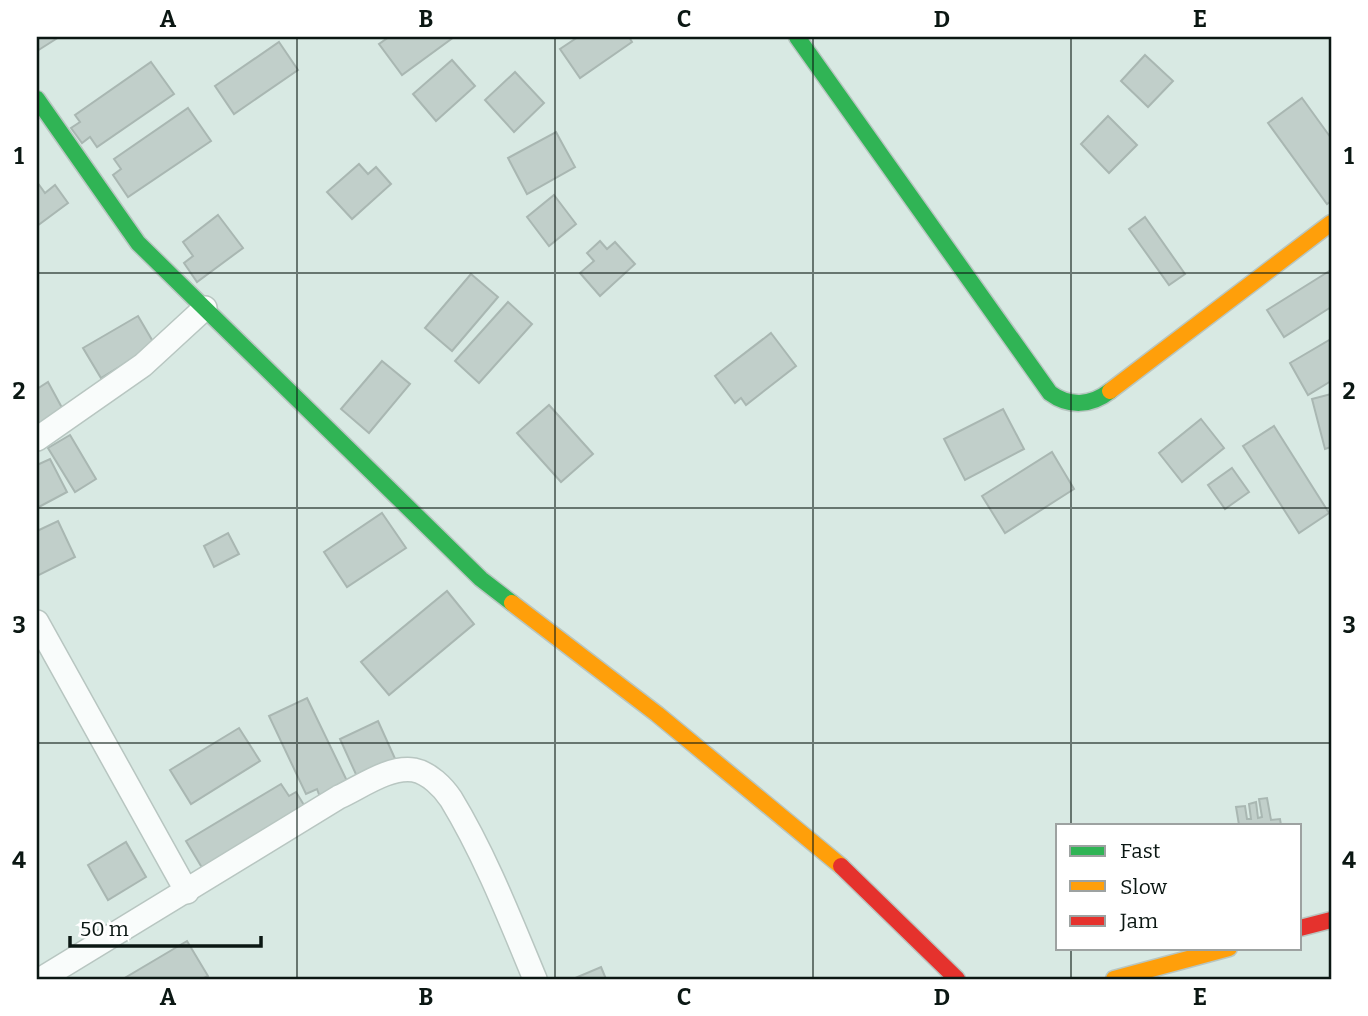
<svg xmlns="http://www.w3.org/2000/svg" width="1368" height="1016" viewBox="0 0 1368 1016" font-family="Bitter,serif">
<style>
.building{fill:#c1cfca;stroke:#a9b7b2;stroke-width:2}
.lines{fill:none;stroke-linecap:round;stroke-linejoin:round}
.street-casing{stroke:#b8c6c1;stroke-width:26}
.fast-casing{stroke:#b8c6c1;stroke-width:19}
.slow-casing{stroke:#b8c6c1;stroke-width:19}
.jam-casing{stroke:#b8c6c1;stroke-width:19}
.street{stroke:#f9fcfb;stroke-width:23}
.fast{stroke:#30b455;stroke-width:16}
.slow{stroke:#ff9f0a;stroke-width:16}
.jam{stroke:#e5322d;stroke-width:16}
.grid{fill:none;stroke:#0b1713;stroke-width:2;stroke-opacity:0.55}
.neatline{fill:none;stroke:#0b1713;stroke-width:2.5}
.grid-label{font-size:23px;text-anchor:middle;font-weight:bold;fill:#0b1713}
</style>
<rect width="100%" height="100%" fill="#d8e9e3"/>
<!-- building -->
<g class="building">
<polygon points="37,37 59,37 37,51"/>
<polygon points="389,37 454,37 402,75 379,44"/>
<polygon points="578,37 629,37 632,42 580,78 560,49"/>
<polygon points="279,42 298,70 234,114 215,86"/>
<polygon points="1145,55 1173,81 1148,107 1121,81"/>
<polygon points="452,60 475,86 436,121 413,94"/>
<polygon points="151,62 174,94 97,147 90,137 82,143 71,128 80,122 75,115"/>
<polygon points="515,72 544,103 514,132 485,100"/>
<polygon points="1302,98 1331,138 1331,201 1327,204 1268,123"/>
<polygon points="188,108 211,141 128,197 113,175 121,169 114,159"/>
<polygon points="1108,116 1137,145 1109,173 1081,144"/>
<polygon points="556,132 575,167 527,194 508,158"/>
<polygon points="359,164 368,174 376,167 391,184 352,219 327,192"/>
<polygon points="37,182 45,193 55,185 68,203 37,226"/>
<polygon points="554,195 576,224 549,246 527,217"/>
<polygon points="218,215 243,248 197,282 184,263 193,256 183,242"/>
<polygon points="1145,217 1185,274 1169,285 1129,229"/>
<polygon points="600,241 607,249 615,242 635,264 600,296 580,273 594,261 587,253"/>
<polygon points="1331,270 1331,307 1284,337 1267,310"/>
<polygon points="471,274 498,297 452,351 425,328"/>
<polygon points="508,302 532,324 479,383 455,361"/>
<polygon points="138,316 155,345 101,378 83,348"/>
<polygon points="771,333 796,366 746,405 741,398 735,403 715,376"/>
<polygon points="1331,339 1331,381 1308,395 1290,363"/>
<polygon points="382,361 410,384 369,433 341,409"/>
<polygon points="48,382 67,417 37,435 37,389"/>
<polygon points="1331,394 1331,447 1325,449 1312,399"/>
<polygon points="549,405 593,454 561,482 517,433"/>
<polygon points="1003,409 1024,449 965,480 944,439"/>
<polygon points="1201,419 1224,448 1182,482 1159,453"/>
<polygon points="1274,426 1329,513 1299,533 1243,446"/>
<polygon points="70,435 96,479 75,492 48,448"/>
<polygon points="1052,452 1074,489 1005,533 982,496"/>
<polygon points="50,459 67,492 37,508 37,465"/>
<polygon points="1232,468 1249,492 1225,509 1208,485"/>
<polygon points="382,513 406,548 347,587 324,552"/>
<polygon points="58,521 75,557 37,576 37,531"/>
<polygon points="228,533 239,554 214,567 204,546"/>
<polygon points="447,591 474,624 389,695 361,662"/>
<polygon points="307,698 348,783 320,797 317,789 306,794 269,716"/>
<polygon points="378,721 397,763 359,781 340,739"/>
<polygon points="239,728 260,761 191,804 170,770"/>
<polygon points="281,784 289,796 296,792 307,810 204,871 186,841"/>
<polygon points="1267,798 1271,820 1280,819 1281,825 1239,825 1236,807 1245,806 1247,819 1251,819 1249,804 1256,802 1258,818 1262,817 1259,799"/>
<polygon points="126,842 146,877 108,900 88,865"/>
<polygon points="187,941 208,976 202,979 123,979"/>
<polygon points="601,967 606,979 573,979"/>
</g>
<g class="lines">
<defs>
<g id="street">
<polyline points="37,439 143,365 205,308"/>
<polyline points="37,622 187,892"/>
<path d="M41,979L339,797C361,787 389,766 414,770C429,773 443,787 451,799C485,855 510,919 535,979"/>
</g>
<g id="fast">
<path d="M797,37L1050,393C1069,407 1091,406 1110,391"/>
<polyline points="37,99 138,243 481,579 512,603"/>
</g>
<g id="slow">
<polyline points="1110,391 1331,223"/>
<polyline points="512,603 657,714 841,866"/>
<polyline points="1114,979 1229,948"/>
</g>
<g id="jam">
<polyline points="841,866 957,979"/>
<polyline points="1300,928 1331,920"/>
</g>
</defs>
<!-- street casing -->
<use href="#street" class="street-casing"/>
<!-- fast casing -->
<use href="#fast" class="fast-casing"/>
<!-- slow casing -->
<use href="#slow" class="slow-casing"/>
<!-- jam casing -->
<use href="#jam" class="jam-casing"/>
<!-- street -->
<use href="#street" class="street"/>
<!-- fast -->
<use href="#fast" class="fast"/>
<!-- slow -->
<use href="#slow" class="slow"/>
<!-- jam -->
<use href="#jam" class="jam"/>
</g>
<!-- grid -->
<path class="grid" d="M297,37V979M555,37V979M813,37V979M1071,37V825M37,273H1331M37,508H1331M37,743H1331M1071,948V979"/>
<!-- border -->
<rect width="1368" height="1016" fill="none" stroke="#ffffff" stroke-width="77"/>
<!-- legend -->
<rect x="1056" y="824" width="245" height="126" fill="#ffffff" stroke="#9da2a1" stroke-width="2"/>
<rect x="1070" y="846" width="35" height="10" fill="#30b455" stroke="#9da2a1" stroke-width="2"/>
<text x="1120" y="858" font-size="21" fill="#0b1713">Fast</text>
<rect x="1070" y="881" width="35" height="10" fill="#ff9f0a" stroke="#9da2a1" stroke-width="2"/>
<text x="1120" y="894" font-size="21" fill="#0b1713">Slow</text>
<rect x="1070" y="916" width="35" height="10" fill="#e5322d" stroke="#9da2a1" stroke-width="2"/>
<text x="1120" y="928" font-size="21" fill="#0b1713">Jam</text>
<!-- scale -->
<path d="M70 936v10h191v-10" fill="none" stroke="#0b1713" stroke-width="3.5"/>
<text x="80" y="936" font-size="21" fill="#0b1713" stroke="#ffffff" stroke-width="5" paint-order="stroke">50 m</text>
<rect x="38" y="38" width="1292" height="940" class="neatline"/>
<g class="grid-label">
<text x="168" y="27">A</text>
<text x="426" y="27">B</text>
<text x="684" y="27">C</text>
<text x="942" y="27">D</text>
<text x="1200" y="27">E</text>
<text x="19" y="164">1</text>
<text x="1349" y="164">1</text>
<text x="19" y="399">2</text>
<text x="1349" y="399">2</text>
<text x="19" y="633">3</text>
<text x="1349" y="633">3</text>
<text x="19" y="868">4</text>
<text x="1349" y="868">4</text>
<text x="168" y="1005">A</text>
<text x="426" y="1005">B</text>
<text x="684" y="1005">C</text>
<text x="942" y="1005">D</text>
<text x="1200" y="1005">E</text>
</g>
</svg>
